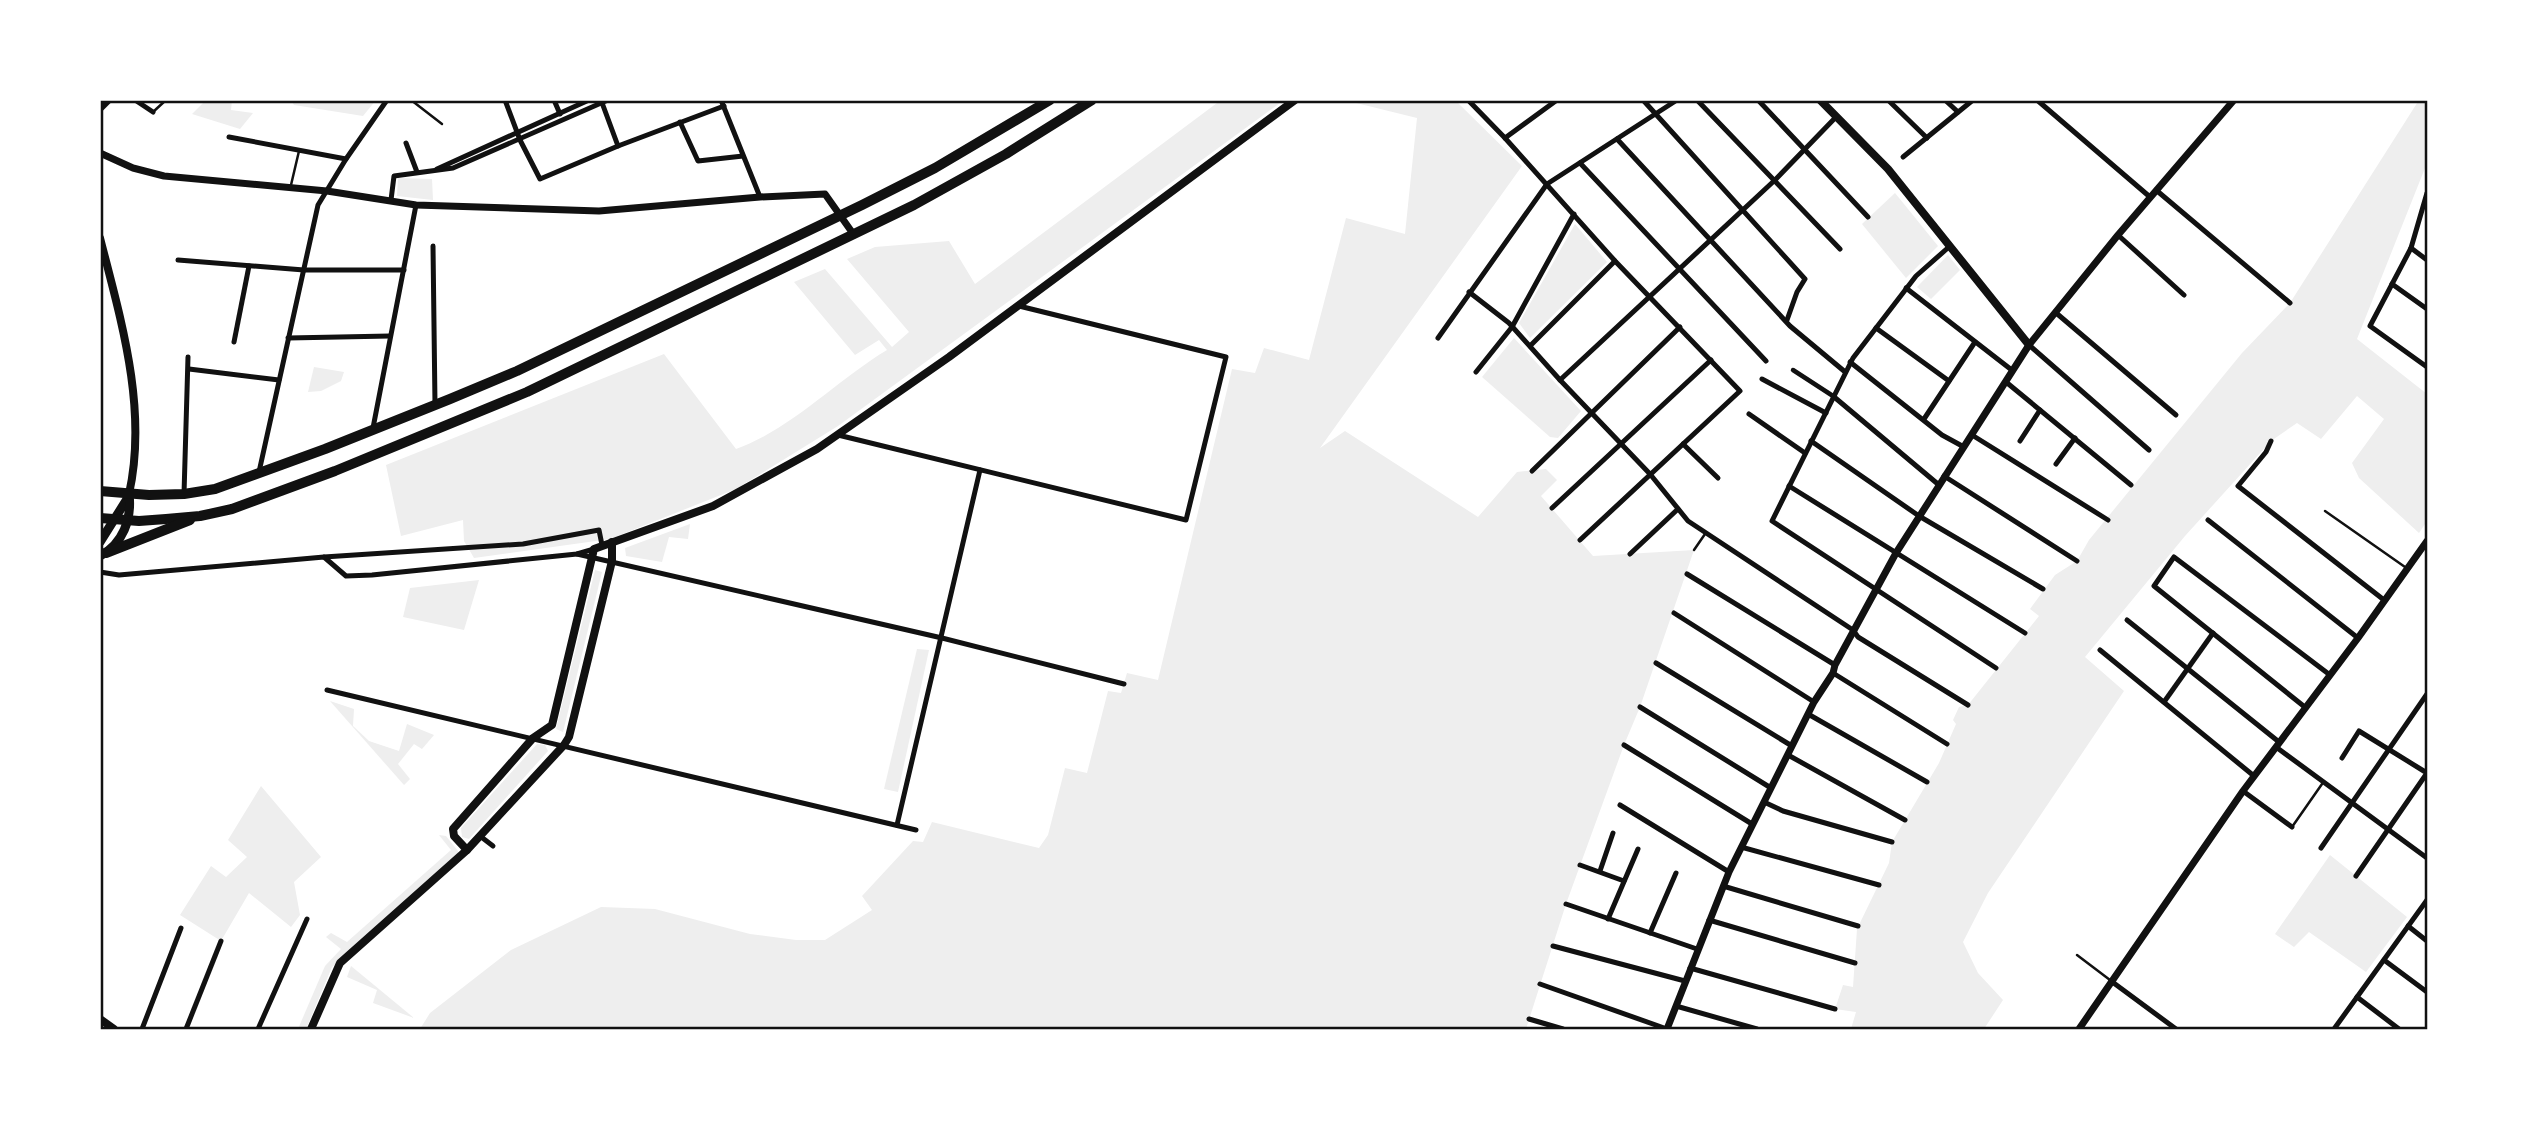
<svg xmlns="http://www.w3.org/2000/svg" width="2527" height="1129" viewBox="0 0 2527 1129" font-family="Raleway,sans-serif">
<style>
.green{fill:#eee}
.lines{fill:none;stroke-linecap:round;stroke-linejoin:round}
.service{stroke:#111;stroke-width:2.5}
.pedestrian{stroke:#111;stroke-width:4.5}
.minor{stroke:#111;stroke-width:5}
.tertiary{stroke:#111;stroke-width:7}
.secondary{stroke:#111;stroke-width:8}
.primary{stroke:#111;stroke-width:9}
.trunk{stroke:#111;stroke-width:10}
.neatline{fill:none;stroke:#111;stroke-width:2.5}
</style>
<rect width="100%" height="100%" fill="#fff"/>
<!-- green -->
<g class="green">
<polygon points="206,100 232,100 231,110 253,113 240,129 192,114"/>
<polygon points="291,100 376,100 363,116 294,105"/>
<path d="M1221,100H1284L838,426L736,489L610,539L474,558L464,541L463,520L401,536L386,465L664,354L736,449C790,430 837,380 887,350L879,340L855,355L794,282L825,269L892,347L909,332L847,259L875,247L949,241L975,284Z"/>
<polygon points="1344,100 1455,100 1522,166 1320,448 1345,431 1478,517 1517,472 1546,469 1557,480 1541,496 1593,556 1694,550 1640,707 1624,745 1566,904 1526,1029 420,1029 430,1013 511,950 601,907 655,909 750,934 796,940 825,940 872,910 862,896 913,841 923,842 932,822 1039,848 1048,835 1065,768 1087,773 1108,691 1121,693 1127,673 1158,680 1232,369 1255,373 1264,348 1309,360 1346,218 1405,234 1417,118"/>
<polygon points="2419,100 2427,100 2427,163 2357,339 2427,394 2427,521 2419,533 2359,478 2352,463 2384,419 2357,396 2321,439 2297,423 2271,441 2185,536 2085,657 2124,691 1988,893 1963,942 1978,973 2003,1000 1984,1029 1851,1029 1856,1012 1835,1009 1843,985 1853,987 1857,929 1889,863 1892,842 1939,763 1956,724 1953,720 1959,707 1968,705 2039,616 2030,609 2055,575 2077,561 2089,540 2242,353 2290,303"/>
<polygon points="398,178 432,179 433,200 397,196"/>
<polygon points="1895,193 1938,246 1906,278 1862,224"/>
<polygon points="1575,224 1607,262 1530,338 1519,323"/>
<polygon points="1948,255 1960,270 1931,299 1917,287"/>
<polygon points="1514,338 1581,411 1558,438 1550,437 1482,377"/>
<polygon points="314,367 344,372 341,381 321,391 308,392"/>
<polygon points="690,524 688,539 669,537 662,562 626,556 625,548"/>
<polygon points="595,570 602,572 563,732 556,729"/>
<polygon points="479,580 464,630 403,617 410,588"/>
<polygon points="917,649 929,650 898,792 884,789"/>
<polygon points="330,701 354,709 353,726 369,741 399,751 407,724 434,735 422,749 414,744 398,764 410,779 404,785"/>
<polygon points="537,744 545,745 548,751 469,839 462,837 461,828"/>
<polygon points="261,786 321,857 294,882 300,915 291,927 249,893 221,941 180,915 211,866 226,877 247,857 228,840"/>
<polygon points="439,835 446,836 458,851 458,854 332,967 306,1029 298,1029 325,966 341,949 326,937 331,933 347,942 451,850"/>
<polygon points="2330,855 2407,917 2366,972 2309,932 2294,947 2275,934"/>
<polygon points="351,966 414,1018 373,1003 377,990 347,977"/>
</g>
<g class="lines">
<!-- service -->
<g class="service">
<polyline points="411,100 442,124"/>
<polyline points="153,112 166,100"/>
<polyline points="291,185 299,151"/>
<polyline points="2325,511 2405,567"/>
<polyline points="1694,550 1705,534"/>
<polyline points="2292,827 2322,784"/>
<polyline points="2077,955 2110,980"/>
</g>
<!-- pedestrian -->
<polyline class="pedestrian" points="1793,370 1833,396"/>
<!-- minor -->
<g class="minor">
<polyline points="135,100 153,112"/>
<polyline points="505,100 520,140 540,179 618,146 724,106"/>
<polyline points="554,100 560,114"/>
<polyline points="601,100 618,146"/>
<polyline points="721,100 760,197"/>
<polyline points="1468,100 1505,138 1615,261 1740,391 1580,540"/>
<polyline points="1643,100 1805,279 1797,292 1787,320"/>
<polyline points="1697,100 1840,249"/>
<polyline points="1758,100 1868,217"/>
<polyline points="1888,100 1927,138"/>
<polyline points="1945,100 1958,112"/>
<polyline points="2037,100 2150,197"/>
<polyline points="680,122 698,161 743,156"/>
<polyline points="229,137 346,159"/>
<polyline points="1505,138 1557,100"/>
<polyline points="1617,139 1790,326 1844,371"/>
<polyline points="406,143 417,172"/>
<polyline points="1903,157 1973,100"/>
<polyline points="1580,163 1766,361"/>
<polyline points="437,169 589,100"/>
<polyline points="2156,190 2290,303"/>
<polyline points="2427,193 2411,248 2370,326 2427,367"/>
<polyline points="391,200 394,176 453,168 608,100"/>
<polyline points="2118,235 2184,295"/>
<polyline points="433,246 435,404"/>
<polyline points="1950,246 1916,276 1853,358 1772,521 1996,668"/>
<polyline points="2411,248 2427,260"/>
<polyline points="178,260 304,270 404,270"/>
<polyline points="2392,284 2427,309"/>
<polyline points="1906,288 2013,371"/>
<polyline points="1469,292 1509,323 1560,380 1650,474 1688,521 1853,630 1858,637 1968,705"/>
<polyline points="2055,312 2176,415"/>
<polyline points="1876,328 1949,381"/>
<polyline points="288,338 390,336"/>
<polyline points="1438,338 1547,184 1677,100"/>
<polyline points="234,342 249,266"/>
<polyline points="2029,345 2149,450"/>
<polyline points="1530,346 1615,261"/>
<polyline points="1850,362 1942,435 1964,447"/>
<polyline points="189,369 279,380"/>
<polyline points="1476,372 1512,327 1574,214"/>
<polyline points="1762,379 1826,413"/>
<polyline points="1560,380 1775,180 1836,117"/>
<polyline points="2006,382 2131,485"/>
<polyline points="1833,396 1939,485"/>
<polyline points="1749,414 1805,453"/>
<polyline points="1924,419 1975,342"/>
<polyline points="373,428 416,205"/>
<polyline points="838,435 1186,520 1226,357 1019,306"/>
<polyline points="1972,435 2108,520"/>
<polyline points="1811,441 1919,516 2043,589"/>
<polyline points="2020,441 2040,410"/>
<polyline points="2271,441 2266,452 2238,486 2384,600"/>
<polyline points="1683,444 1718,478"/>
<polyline points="2056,464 2075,438"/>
<polyline points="1532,471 1680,327"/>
<polyline points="259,472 318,205 346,159 387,100"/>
<polyline points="1944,476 2077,561"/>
<polyline points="1789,486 2025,633"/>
<polyline points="184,494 188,357"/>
<polyline points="1552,508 1711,360"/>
<polyline points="2208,520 2358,638"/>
<polyline points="577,554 942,638 1124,684"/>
<polyline points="1630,554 1678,509"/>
<polyline points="324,557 523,544 599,530 602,545"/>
<polyline points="100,572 119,575 324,557 346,576 372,575 577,554 594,549"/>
<polyline points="1687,574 1835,665"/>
<polyline points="1674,613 1814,702"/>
<polyline points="2127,620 2279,742"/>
<polyline points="2100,650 2254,776"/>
<polyline points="1656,663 1792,746"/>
<polyline points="1833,673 1947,744"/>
<polyline points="327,690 916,830"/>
<polyline points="2164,702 2213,633"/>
<polyline points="1640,707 1771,788"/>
<polyline points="2306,708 2154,586 2174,557 2330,675"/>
<polyline points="1808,714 1927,782"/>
<polyline points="1624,745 1752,824"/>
<polyline points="2276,747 2427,858"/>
<polyline points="1788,755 1905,820"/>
<polyline points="2342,758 2359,731 2427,773 2356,876"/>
<polyline points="2243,791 2292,827"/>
<polyline points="1764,802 1783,811 1892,842"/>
<polyline points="1620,805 1729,872"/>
<polyline points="897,825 980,470"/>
<polyline points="480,836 493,846"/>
<polyline points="1741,847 1879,885"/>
<polyline points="2321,848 2427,694"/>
<polyline points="1580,865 1624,881"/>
<polyline points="1600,871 1613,833"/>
<polyline points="1723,886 1858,926"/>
<polyline points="1566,904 1697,949"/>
<polyline points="1608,919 1638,849"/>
<polyline points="1709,920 1855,963"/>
<polyline points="2408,926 2427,941"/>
<polyline points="1650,933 1676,873"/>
<polyline points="1553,946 1685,981"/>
<polyline points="2384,960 2427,992"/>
<polyline points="1690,968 1835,1009"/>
<polyline points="2111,981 2176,1029"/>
<polyline points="1540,984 1667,1029"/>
<polyline points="2357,997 2399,1029"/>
<polyline points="1676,1006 1757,1029"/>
<polyline points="1529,1019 1563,1029"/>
<polyline points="142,1029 181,928"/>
<polyline points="186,1029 221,941"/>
<polyline points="258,1029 307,919"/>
<polyline points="2334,1029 2427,900"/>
</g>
<!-- tertiary -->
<g class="tertiary">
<polyline points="100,153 133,168 164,176 327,191 416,205 599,211 760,197 825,194 854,235"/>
<polyline points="1667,1029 1729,872 1814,702 1833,673 1835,665 1896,553 2029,345 2118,235 2234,100"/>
<polyline points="2079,1029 2243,791 2358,638 2427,541"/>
</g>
<!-- secondary -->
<g class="secondary">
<polyline points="1820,100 1888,169 2029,345"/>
<polyline points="100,108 108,100"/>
<path d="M100,238C121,320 148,409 129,494"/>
<polyline points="467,850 454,836 453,829 533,738 552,725 594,549 713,506 817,449 949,357 1295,100"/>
<polyline points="100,1019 114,1029"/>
<polyline points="311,1029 340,963 467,850 564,745 569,737 612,561 612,542"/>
</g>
<!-- primary -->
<g class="primary">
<polyline points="100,542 129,496"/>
<path d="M100,556C123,544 132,519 129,494"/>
</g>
<!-- trunk -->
<g class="trunk">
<polyline points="100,491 149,495 184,494 215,489 325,449 450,399 517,371 862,205 935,168 1050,100"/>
<polyline points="100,518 139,521 166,519 200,516 232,509 335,471 527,392 914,205 1006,154 1092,100"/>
<polyline points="106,553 190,520"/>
</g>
</g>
<!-- border -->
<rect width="2527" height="1129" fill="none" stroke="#ffffff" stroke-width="203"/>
<rect x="102" y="102" width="2324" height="926" class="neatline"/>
</svg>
